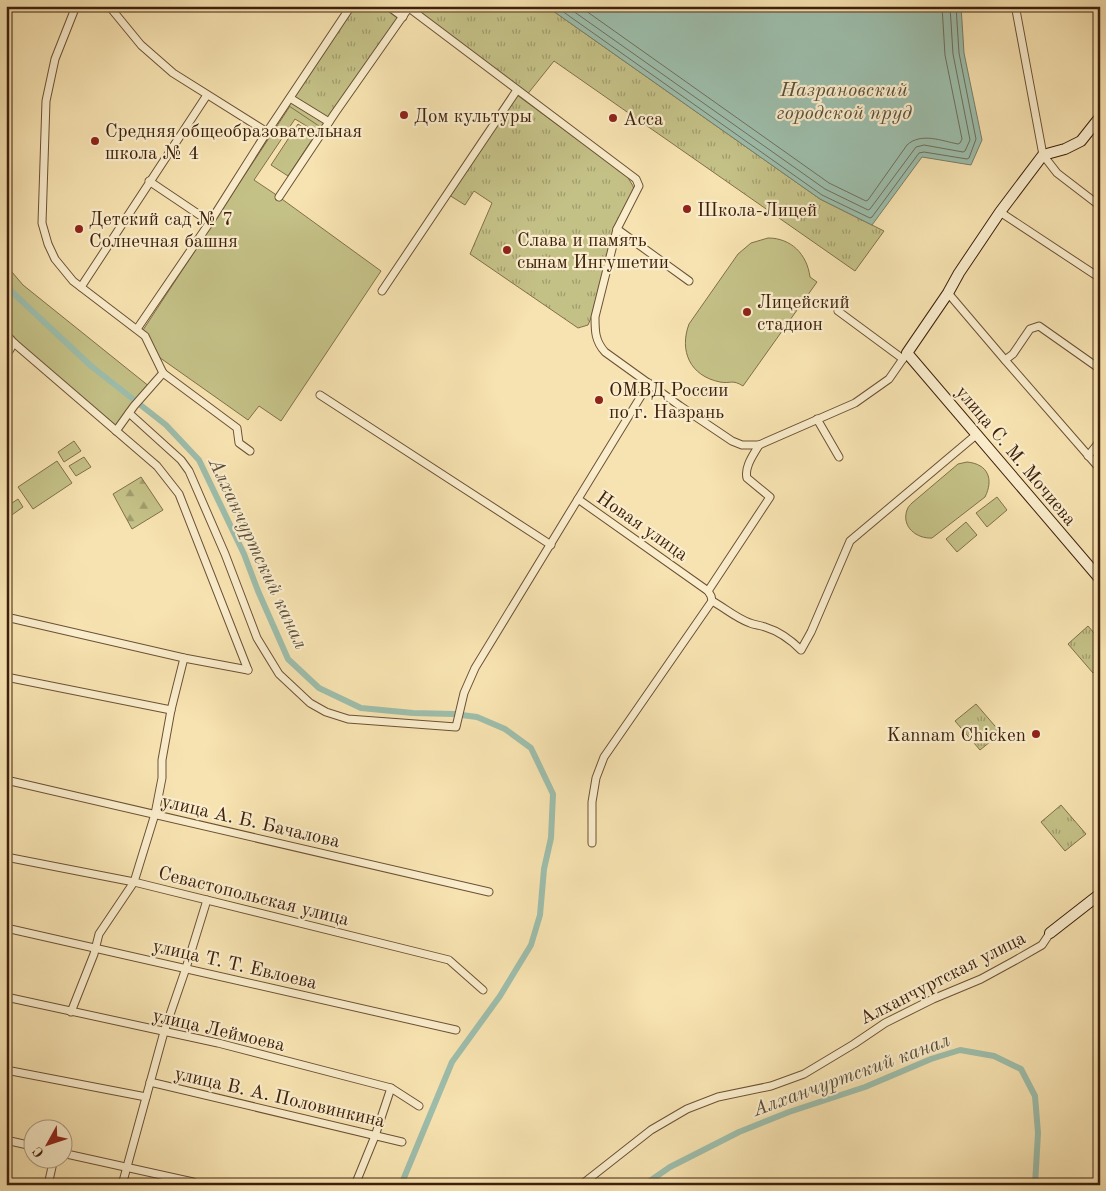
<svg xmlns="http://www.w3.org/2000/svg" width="1106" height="1191" viewBox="0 0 1106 1191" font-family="'Old Standard TT',serif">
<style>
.grass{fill:#c4c187;stroke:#81704a}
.forest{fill:url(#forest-firs);stroke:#81704a}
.park{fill:url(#park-tufts);stroke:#81704a}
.water{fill:#9dbeac;stroke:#777f6c}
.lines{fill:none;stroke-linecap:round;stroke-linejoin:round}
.shore{stroke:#6e6f5c;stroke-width:1}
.canal{stroke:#9dbeac;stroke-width:6}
.street-casing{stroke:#6c5136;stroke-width:9}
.secondary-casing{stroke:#3e200d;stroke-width:12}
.street{stroke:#faedcc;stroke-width:7}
.secondary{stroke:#faedcc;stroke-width:10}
.poi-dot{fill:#8f2418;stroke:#faedcc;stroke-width:2}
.labels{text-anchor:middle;stroke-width:4.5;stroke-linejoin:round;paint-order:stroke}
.poi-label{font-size:19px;fill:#3e200d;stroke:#faedcc;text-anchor:start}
.street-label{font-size:19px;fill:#3e200d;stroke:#faedcc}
.water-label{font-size:20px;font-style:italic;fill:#5a4f3d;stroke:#faedcc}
</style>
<defs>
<pattern id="forest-firs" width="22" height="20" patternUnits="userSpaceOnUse" patternTransform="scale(1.25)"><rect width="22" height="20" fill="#c4c187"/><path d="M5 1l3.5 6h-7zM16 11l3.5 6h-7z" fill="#a19c6d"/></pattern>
<pattern id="park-tufts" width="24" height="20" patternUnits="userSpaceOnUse" patternTransform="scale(1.25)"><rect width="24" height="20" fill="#c4c187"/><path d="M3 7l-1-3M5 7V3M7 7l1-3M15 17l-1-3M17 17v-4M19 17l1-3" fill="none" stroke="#a19c6d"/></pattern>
</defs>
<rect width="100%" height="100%" fill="#f7e3b1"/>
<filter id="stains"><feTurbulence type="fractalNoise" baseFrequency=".004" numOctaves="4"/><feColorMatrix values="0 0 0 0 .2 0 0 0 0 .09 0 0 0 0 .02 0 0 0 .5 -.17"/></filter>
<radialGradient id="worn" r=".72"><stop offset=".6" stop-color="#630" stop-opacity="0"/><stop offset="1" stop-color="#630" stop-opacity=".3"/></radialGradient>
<!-- grass -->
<g class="grass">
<polygon points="292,103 325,123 318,133 295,119 254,180 275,194 381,271 281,421 259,406 248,420 156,355 148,334 143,330"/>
<polygon points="298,124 315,135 288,176 271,165"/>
<path d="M768,238C791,238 807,254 810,277L817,282L743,386C732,379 731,384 720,382C690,376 679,351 689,324L738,254L751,243Z"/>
<polygon points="6,265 23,285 150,387 116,431 6,334"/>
<polygon points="74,441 81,451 64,462 58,452"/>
<polygon points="84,457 91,467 76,476 69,466"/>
<polygon points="57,461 72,483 33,509 18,487"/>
<path d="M967,462C988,464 994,479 985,497L932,538C917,539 901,527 907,510C908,507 910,505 912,503L958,464Z"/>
<polygon points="997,497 1007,510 987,527 976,513"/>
<polygon points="18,499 23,507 9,517 6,513 6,507"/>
<polygon points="966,522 977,535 957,552 946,539"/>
</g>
<!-- forest -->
<polygon class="forest" points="141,477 163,510 132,529 113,494"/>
<!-- park -->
<g class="park">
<polygon points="351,6 388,6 403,17 325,130 286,104"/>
<polygon points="410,6 546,6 820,199 884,231 855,271 554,61 526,96"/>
<polygon points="517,95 627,176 633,186 634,190 615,225 591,318 588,325 578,328 470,254 492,203 474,191 465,205 449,195"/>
<polygon points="1088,626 1100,640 1100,667 1093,673 1068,644"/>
<polygon points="976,704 1001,733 980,750 955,721"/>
<polygon points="1061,805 1086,834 1065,851 1041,822"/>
</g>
<!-- water -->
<polygon class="water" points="546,6 961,6 964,53 982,140 971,165 922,157 872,225 820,199"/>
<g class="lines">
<!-- shore -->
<g class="shore">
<polyline points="555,6 822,195 870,218 872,217 919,153 924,152 967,159 969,158 976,139 959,53 956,6"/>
<polyline points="566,6 825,189 868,210 870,209 916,147 924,145 963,152 965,151 970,140 953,54 950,6"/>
<path d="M579,6L829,183L866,201L868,200L907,145C921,132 942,141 958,144L960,143L962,139L945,55L942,6"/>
</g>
<!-- canal -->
<g class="canal">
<polyline points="6,9 9,28 6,54"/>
<polyline points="6,282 11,291 91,366 166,425 199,460 244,554 258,591 288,659 319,688 361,708 413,713 454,714 477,717 505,729 531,748 553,794 551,838 544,869 540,915 531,945 500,996 452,1062 401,1185"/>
<polyline points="644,1185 670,1167 739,1132 789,1112 865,1087 931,1059 960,1050 994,1056 1021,1069 1035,1096 1038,1133 1035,1185"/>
</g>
<defs>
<g id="street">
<polyline points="76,6 55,59 46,101 42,223 48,244 55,259 73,281 145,336 163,373 237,428 239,443 250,451"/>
<polyline points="109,6 141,45 173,73 267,132"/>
<polyline points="388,6 403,17"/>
<polyline points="1019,6 1016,10 1043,155 1057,173 1100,206"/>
<path d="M409,8L636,179L639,186L617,229L595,317C595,331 595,341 605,352L680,406L732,441L742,445H759L855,403L889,379L907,353"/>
<polyline points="290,98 329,122"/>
<polyline points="149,181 210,222"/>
<polyline points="279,197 335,113 410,6"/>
<polyline points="1000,212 1100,278"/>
<polyline points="617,229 689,281"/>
<polyline points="81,287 207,95"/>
<polyline points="382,291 517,90"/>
<polyline points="948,293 1005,360 1100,469"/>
<polyline points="838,311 903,359"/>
<polyline points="137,329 210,222 267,132 351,6"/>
<polyline points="6,334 14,343 157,466 179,494 248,670"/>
<polyline points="6,356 14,343"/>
<polyline points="1005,360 1013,354 1030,329 1039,326 1100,369"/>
<path d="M649,383L578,499L708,591L711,596L712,601C725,608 736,618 750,623C754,625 760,625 765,627C778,631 791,640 801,650L811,632L850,541L976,435"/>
<polyline points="320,395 551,545"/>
<polyline points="129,413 181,460 189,471 225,554 257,638 279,674 310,703 326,712 348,719 456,727 464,693 475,668 578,499"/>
<polyline points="817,419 839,457"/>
<polyline points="116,431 134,406 163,373"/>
<polyline points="1088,456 1100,441"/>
<path d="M708,591L770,497L747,478C744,467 754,454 759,445"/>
<polyline points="6,617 184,658 248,670"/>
<polyline points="6,677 171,710"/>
<polyline points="6,780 489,892"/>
<polyline points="592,843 592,802 596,778 604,757 712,601"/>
<polyline points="6,857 134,882 449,960 483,990"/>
<polyline points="6,928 456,1030"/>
<polyline points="6,997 218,1043 391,1088 419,1106"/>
<polyline points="71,1012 94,954 99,934 134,882 155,814 162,778 162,760 171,710 184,658"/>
<polyline points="6,1070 146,1097"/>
<polyline points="150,1082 402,1142"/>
<polyline points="6,1140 32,1146"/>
<polyline points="62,1153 193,1182"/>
<polyline points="48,1185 54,1158"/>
<polyline points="122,1185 164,1032 186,968 207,900"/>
<polyline points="355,1185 375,1136 391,1088"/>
<polyline points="581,1185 651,1130 687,1109 718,1097 771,1086 804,1074 854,1044 885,1023 933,999 981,979 1014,961 1042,945 1050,933"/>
</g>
<g id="secondary">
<polyline points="1100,117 1081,141 1065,149 1043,155 1000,212 959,273 948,293 907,353 1100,579"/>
<polyline points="1050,933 1100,894"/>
</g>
</defs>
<!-- street casing -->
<use href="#street" class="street-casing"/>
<!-- secondary casing -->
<use href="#secondary" class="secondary-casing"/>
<!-- street -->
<use href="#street" class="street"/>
<!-- secondary -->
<use href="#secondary" class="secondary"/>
</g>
<!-- markers -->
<g class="poi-dot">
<circle cx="404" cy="115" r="5"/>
<circle cx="613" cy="118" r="5"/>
<circle cx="95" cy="141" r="5"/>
<circle cx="687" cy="209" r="5"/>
<circle cx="79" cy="229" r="5"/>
<circle cx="507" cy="250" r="5"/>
<circle cx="747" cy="312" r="5"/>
<circle cx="599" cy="400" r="5"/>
<circle cx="1036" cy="734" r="5"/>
</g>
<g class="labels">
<!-- poi labels -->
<g class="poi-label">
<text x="414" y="122">Дом культуры</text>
<text x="623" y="125">Асса</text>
<text x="105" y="137">Средняя общеобразовательная<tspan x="105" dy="22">школа № 4</tspan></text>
<text x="697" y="216">Школа-Лицей</text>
<text x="89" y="225">Детский сад № 7<tspan x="89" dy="22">Солнечная башня</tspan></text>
<text x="517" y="246">Слава и память<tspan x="517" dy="22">сынам Ингушетии</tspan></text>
<text x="757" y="308">Лицейский<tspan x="757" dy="22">стадион</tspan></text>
<text x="609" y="396">ОМВД России<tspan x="609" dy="22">по г. Назрань</tspan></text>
<text x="1026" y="741" text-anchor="end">Kannam Chicken</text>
</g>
<!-- street labels -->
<g class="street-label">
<text transform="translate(1017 455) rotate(50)" y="7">улица С. М. Мочиева</text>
<text transform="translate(643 525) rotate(35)" y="7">Новая улица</text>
<text transform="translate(251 820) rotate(13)" y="7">улица А. Б. Бачалова</text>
<text transform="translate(254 895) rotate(14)" y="7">Севастопольская улица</text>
<text transform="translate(235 963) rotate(13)" y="7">улица Т. Т. Евлоева</text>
<text transform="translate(942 977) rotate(-27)" y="7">Алханчуртская улица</text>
<text transform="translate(219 1029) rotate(13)" y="7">улица Леймоева</text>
<text transform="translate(280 1096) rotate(13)" y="7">улица В. А. Половинкина</text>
</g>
<!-- water labels -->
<g class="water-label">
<text x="844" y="96">Назрановский<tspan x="844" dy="23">городской пруд</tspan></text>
<text transform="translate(259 553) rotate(65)" y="7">Алханчуртский канал</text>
<text transform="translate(851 1074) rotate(-20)" y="7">Алханчуртский канал</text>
</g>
</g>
<!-- margin -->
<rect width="1106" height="1191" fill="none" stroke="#f7e3b1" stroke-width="25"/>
<rect x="8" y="8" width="1091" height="1176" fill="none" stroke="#3e200d" stroke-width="2.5"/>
<rect x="12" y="12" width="1081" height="1166" fill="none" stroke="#3e200d"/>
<!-- north arrow -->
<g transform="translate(48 1144) rotate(230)"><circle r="24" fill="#faedcc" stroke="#af9b80"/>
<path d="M0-4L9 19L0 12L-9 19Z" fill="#8f2418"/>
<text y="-8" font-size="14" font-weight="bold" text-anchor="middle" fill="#3e200d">С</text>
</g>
<rect width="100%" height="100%" filter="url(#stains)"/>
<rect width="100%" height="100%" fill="url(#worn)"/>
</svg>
